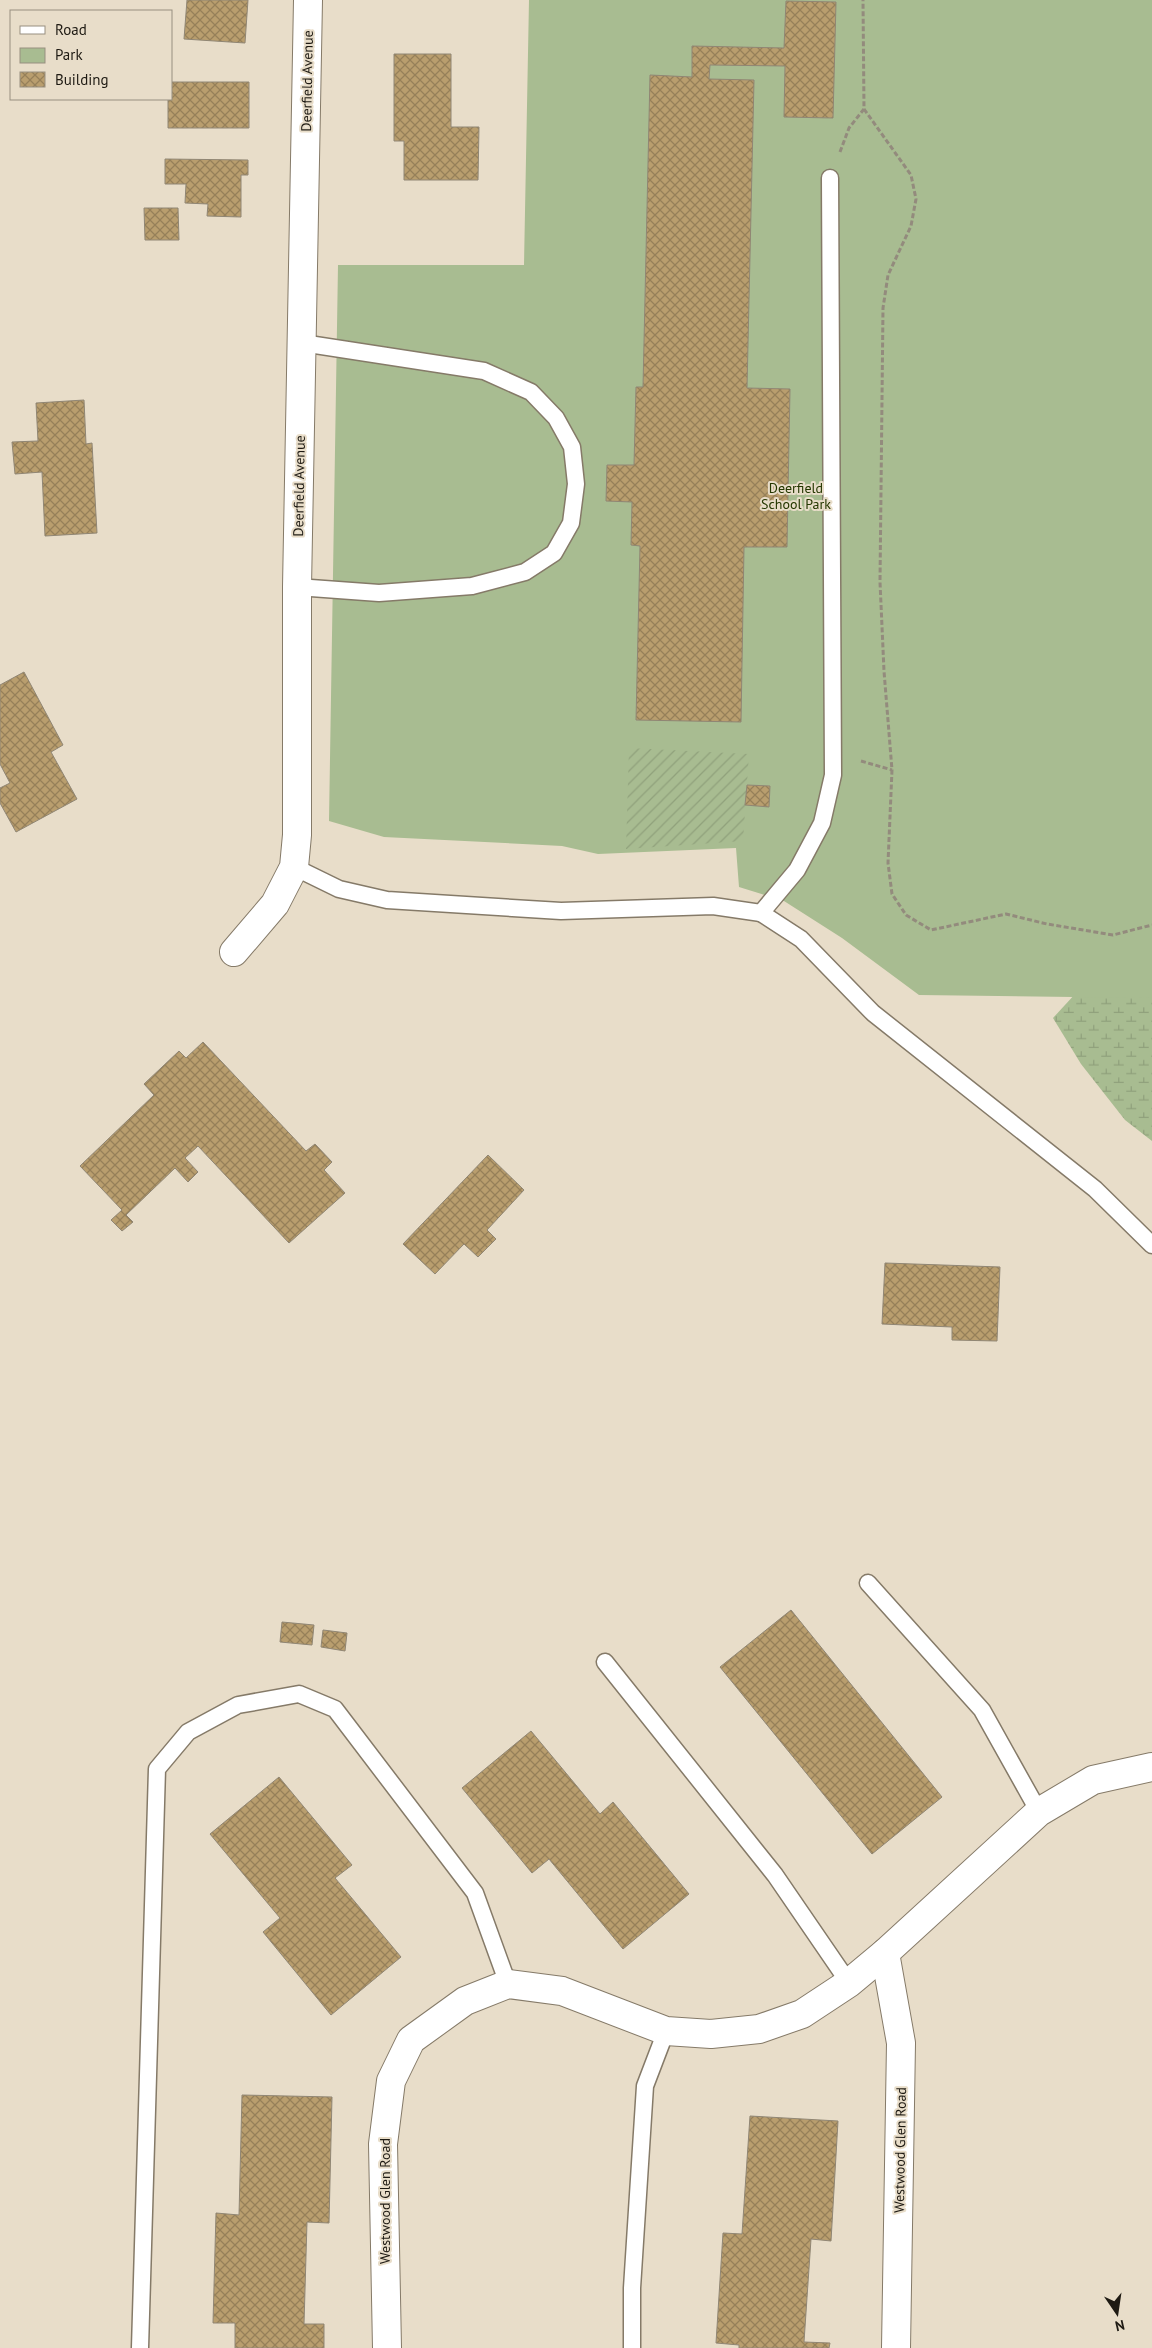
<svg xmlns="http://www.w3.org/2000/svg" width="1152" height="2348" viewBox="0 0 1152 2348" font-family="'PT Sans',sans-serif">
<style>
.wetland{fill:url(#wetland-marsh)}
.park{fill:#a8bc91}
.garden{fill:url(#garden-furrows)}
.building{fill:url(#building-cross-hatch);stroke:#908674}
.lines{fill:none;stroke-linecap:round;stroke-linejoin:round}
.lane-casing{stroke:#857a68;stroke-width:19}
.street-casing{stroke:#857a68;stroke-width:30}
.path{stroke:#938b7d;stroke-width:3;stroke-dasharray:5 2.5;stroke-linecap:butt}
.lane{stroke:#fff;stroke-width:16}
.street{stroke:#fff;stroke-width:28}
.labels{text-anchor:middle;stroke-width:4;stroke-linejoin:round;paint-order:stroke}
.street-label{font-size:14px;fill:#1e1a13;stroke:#e8ddc9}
.park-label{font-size:14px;fill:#243700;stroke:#e8ddc9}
</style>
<defs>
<pattern id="wetland-marsh" width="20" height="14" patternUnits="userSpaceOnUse" patternTransform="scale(1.25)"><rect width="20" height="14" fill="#a8bc91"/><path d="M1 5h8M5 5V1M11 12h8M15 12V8" fill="none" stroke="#90a17c"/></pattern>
<pattern id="garden-furrows" width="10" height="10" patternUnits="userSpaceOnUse" patternTransform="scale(1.25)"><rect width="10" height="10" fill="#a8bc91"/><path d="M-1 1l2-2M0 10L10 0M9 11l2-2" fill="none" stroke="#90a17c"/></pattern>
<pattern id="building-cross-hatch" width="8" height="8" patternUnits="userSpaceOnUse" patternTransform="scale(1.25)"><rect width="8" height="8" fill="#b99e6e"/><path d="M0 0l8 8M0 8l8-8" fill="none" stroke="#968059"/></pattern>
</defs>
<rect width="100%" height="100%" fill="#e8ddc9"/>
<!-- wetland -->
<polygon class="wetland" points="1076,993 1152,995 1152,1141 1125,1120 1081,1064 1053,1018"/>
<!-- park -->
<polygon class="park" points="529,0 1152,0 1152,998 919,995 842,938 784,901 739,887 736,848 598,854 562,846 384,837 329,821 338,265 524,265"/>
<!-- garden -->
<polygon class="garden" points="629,748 749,754 743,841 626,849"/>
<!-- building -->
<g class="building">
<polygon points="187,0 248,0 245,43 184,39"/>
<polygon points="786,1 836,2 833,118 784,117 785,66 710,65 709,79 754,80 747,388 790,389 787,547 744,547 741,722 636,720 640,546 631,545 632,502 606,501 607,465 634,465 636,387 643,387 650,75 692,77 692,46 784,48"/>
<polygon points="394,54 451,54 451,127 479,127 478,180 404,180 404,141 394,141"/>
<polygon points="171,82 249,82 249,128 168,128 168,99 171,99"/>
<polygon points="165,159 248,160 248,175 241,175 241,217 207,216 208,204 185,203 186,184 165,184"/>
<polygon points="144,208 178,208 179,240 145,240"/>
<polygon points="84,400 86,444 92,443 97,533 45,536 42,472 15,474 12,442 38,441 36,403"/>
<polygon points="24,672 63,745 51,752 77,799 16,832 0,803 0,788 10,783 0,764 0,685"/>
<polygon points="747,785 770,786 769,807 745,805"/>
<polygon points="203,1042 306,1151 315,1144 332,1162 324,1170 345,1193 289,1243 198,1146 185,1158 198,1172 188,1182 175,1168 126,1215 133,1222 122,1231 111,1220 122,1210 80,1166 154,1095 144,1084 179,1051 186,1058"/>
<polygon points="488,1155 524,1190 487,1230 496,1239 478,1257 464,1244 435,1274 403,1244"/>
<polygon points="885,1263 1000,1267 997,1341 952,1340 952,1327 882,1324"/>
<polygon points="791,1610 942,1797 872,1854 720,1667"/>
<polygon points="282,1622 314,1625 312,1645 280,1642"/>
<polygon points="323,1630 347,1633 345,1651 321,1647"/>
<polygon points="531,1731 600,1814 613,1802 689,1894 623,1949 549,1859 532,1873 462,1788"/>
<polygon points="279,1777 352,1865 335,1878 401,1957 331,2015 263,1932 280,1918 210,1834"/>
<polygon points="242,2095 332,2097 329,2223 307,2222 304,2324 324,2324 324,2348 235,2348 235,2323 213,2323 216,2213 239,2215"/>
<polygon points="750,2116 838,2121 831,2241 811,2239 804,2342 830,2343 829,2348 739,2348 739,2345 716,2343 723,2233 742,2234"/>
</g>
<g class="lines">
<defs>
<g id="lane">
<polyline points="297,587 379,593 472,586 525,572 554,553 571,523 576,484 572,447 556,418 531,392 484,371 302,343"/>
<polyline points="294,867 339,889 387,900 561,911 713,906 761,913 797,870 822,823 833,775 830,178"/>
<polyline points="761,913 801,939 873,1013 1095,1189 1152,1245"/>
<polyline points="868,1583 982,1710 1039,1812"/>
<polyline points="605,1662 775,1875 849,1983"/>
<polyline points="140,2348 157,1769 188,1732 238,1705 299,1694 335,1709 475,1893 508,1984"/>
<polyline points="632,2348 632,2288 645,2086 666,2031"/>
</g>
<g id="street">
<polyline points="234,952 275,904 294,867 297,835 297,587 308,0"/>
<polyline points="885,1953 901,2043 896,2348"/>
<polyline points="387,2348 383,2144 391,2081 411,2040 465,2001 508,1984 562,1991 666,2031 711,2034 759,2029 802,2014 849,1983 885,1953 1039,1812 1093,1780 1152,1767"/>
</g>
</defs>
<!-- lane casing -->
<use href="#lane" class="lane-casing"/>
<!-- street casing -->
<use href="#street" class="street-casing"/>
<!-- path -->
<g class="path">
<polyline points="864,109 911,175 916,199 911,226 888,275 883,308 880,582 884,671 892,770 888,863 892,894 906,915 931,930 1006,914 1047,924 1113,935 1152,925"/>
<polyline points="840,152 849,128 864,109 863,0"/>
<polyline points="861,761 892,770"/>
</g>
<!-- lane -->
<use href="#lane" class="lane"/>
<!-- street -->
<use href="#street" class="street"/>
</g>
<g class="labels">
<!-- street labels -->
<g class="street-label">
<text transform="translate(307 81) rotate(-89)" y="5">Deerfield Avenue</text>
<text transform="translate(299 486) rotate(-89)" y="5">Deerfield Avenue</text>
<text transform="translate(900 2150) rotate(-89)" y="5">Westwood Glen Road</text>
<text transform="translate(385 2201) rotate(-90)" y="5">Westwood Glen Road</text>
</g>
<!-- park labels -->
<g class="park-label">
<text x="796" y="493">Deerfield<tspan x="796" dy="16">School Park</tspan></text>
</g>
</g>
<!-- legend -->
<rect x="10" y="10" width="162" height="90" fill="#e8ddc9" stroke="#978f80"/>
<rect x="20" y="26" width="25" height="8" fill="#ffffff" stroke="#978f80"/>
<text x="55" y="35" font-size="15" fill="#1e1a13">Road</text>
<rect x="20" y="48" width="25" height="15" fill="#a8bc91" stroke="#978f80"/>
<text x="55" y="60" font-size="15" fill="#1e1a13">Park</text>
<rect x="20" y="72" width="25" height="15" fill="url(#building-cross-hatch)" stroke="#978f80"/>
<text x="55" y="85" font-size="15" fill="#1e1a13">Building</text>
<!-- north arrow -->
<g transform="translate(1117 2313) rotate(167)" stroke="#e8ddc9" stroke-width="4" paint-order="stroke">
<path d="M0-4L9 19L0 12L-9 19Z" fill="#1e1a13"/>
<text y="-8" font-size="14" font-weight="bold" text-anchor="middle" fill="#1e1a13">N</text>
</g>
</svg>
